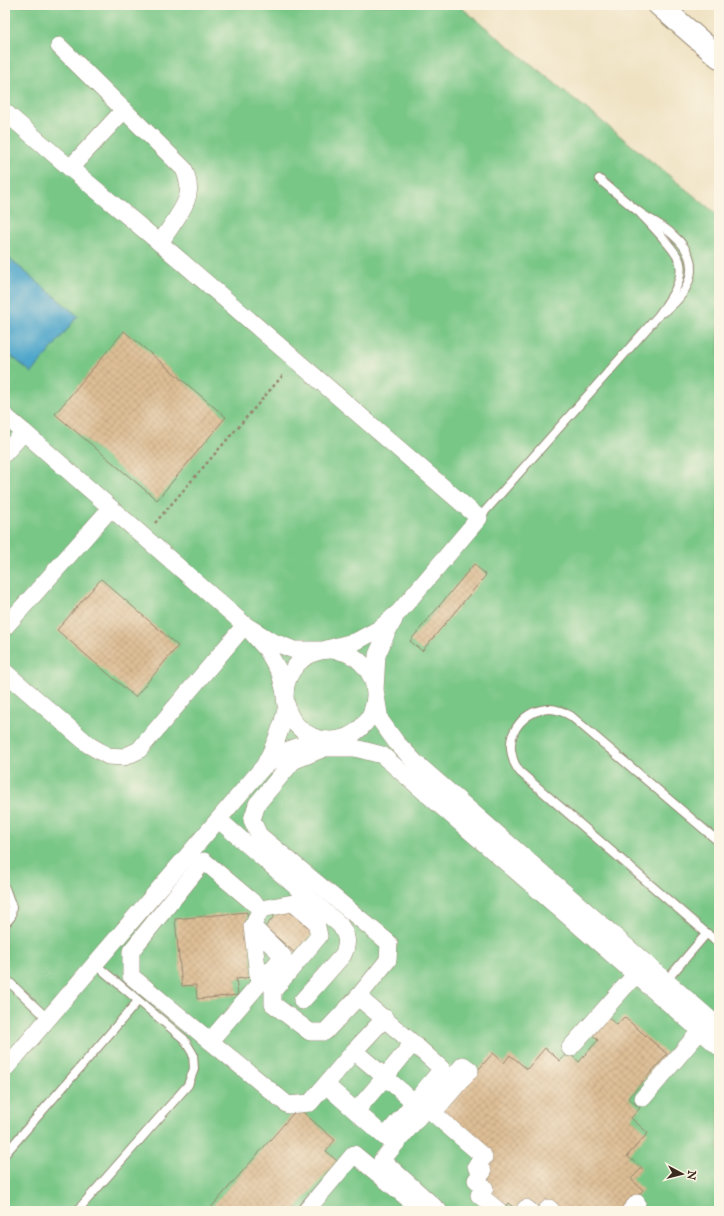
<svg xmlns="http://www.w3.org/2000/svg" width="724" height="1216" viewBox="0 0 724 1216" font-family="'IM FELL English',serif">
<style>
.park{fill:#79c787;stroke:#5a7852}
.water{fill:#4ea6cb;stroke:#446874}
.building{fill:url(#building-cross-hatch)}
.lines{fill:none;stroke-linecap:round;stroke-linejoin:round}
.lane-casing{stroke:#958670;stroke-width:10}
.street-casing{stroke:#958670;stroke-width:18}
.secondary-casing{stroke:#958670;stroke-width:24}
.path{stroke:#958670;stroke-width:2.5;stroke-dasharray:3 3;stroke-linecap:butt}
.lane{stroke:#fff;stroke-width:8}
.street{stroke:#fff;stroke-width:17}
.secondary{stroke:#fff;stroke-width:22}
</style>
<defs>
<pattern id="building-cross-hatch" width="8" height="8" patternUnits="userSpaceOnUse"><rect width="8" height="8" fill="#ddbe95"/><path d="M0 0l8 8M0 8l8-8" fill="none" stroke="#bfa380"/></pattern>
</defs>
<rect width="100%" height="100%" fill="#fcf5e5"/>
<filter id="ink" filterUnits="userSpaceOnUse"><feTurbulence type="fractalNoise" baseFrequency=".025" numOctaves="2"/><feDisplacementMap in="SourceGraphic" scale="8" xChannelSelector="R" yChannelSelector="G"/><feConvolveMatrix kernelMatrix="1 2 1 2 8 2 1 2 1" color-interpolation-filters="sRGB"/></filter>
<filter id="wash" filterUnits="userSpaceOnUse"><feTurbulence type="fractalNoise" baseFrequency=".012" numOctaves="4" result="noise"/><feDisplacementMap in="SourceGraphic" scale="16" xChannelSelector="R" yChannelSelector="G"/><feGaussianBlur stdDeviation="0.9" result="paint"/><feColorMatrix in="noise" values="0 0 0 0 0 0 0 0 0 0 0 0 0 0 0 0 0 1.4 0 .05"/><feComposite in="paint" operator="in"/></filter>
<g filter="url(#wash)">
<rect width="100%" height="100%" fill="#efe2c2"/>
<!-- park -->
<polygon class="park" points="5,5 458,5 719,216 719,1211 5,1211"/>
<!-- water -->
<polygon class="water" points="5,255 78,316 32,373 5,351"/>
<g id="blocks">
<!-- building -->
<g class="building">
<polygon points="124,331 226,417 157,500 55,414"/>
<polygon points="474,564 486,575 422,651 410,641"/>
<polygon points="101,579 178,646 135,697 57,630"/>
<polygon points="283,906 314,932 295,953 265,927"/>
<polygon points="247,912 253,977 236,979 238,995 197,999 196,985 182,986 175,919"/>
<polygon points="605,1015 617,1025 624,1017 667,1054 628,1098 640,1108 631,1118 648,1133 627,1156 642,1168 631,1179 643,1190 625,1211 518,1211 508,1203 503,1210 485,1194 481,1179 488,1171 440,1113 493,1053 504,1063 510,1055 527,1069 545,1048 560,1061 568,1052 579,1062 598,1040 589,1032"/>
<polygon points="298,1108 335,1140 326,1151 337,1161 294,1211 208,1211"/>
</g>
</g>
</g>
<g filter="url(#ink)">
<use href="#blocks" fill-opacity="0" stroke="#958670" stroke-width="1"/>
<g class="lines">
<defs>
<g id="lane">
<path d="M599,179C612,190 625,201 639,212C650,220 662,225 672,234C703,260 693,290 664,312"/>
<path d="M479,518L658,316C668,302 684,282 680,263C678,252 649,223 640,213"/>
<path d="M719,842L571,716C564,712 558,709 550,709C526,709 506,731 512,755C513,761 516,767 520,772L719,944"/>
<polyline points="5,888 12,907 11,917 5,924"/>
<polyline points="5,978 48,1019"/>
<polyline points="666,981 707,933"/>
<polyline points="5,1154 138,1001"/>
<polyline points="77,1211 188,1085 194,1069 193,1054 184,1039 95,964"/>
</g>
<g id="street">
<path d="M59,46L184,169C193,190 188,201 176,219C171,227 165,235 160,243"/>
<polyline points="5,112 70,168 160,243 479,518 399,612 379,629 357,641 323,650 294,650 271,641 245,625"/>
<polyline points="70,168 124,110"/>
<polyline points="5,416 24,432 5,453"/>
<polyline points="24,432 245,625 267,650 280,673 285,693"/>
<polyline points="394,620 387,632 377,655 375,690 380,720 396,742 416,763 719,1027"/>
<polyline points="5,627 111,508"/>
<circle cx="330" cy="695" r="45"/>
<polyline points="5,672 89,745 108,756 124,757 139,750 245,625"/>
<polyline points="266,765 283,752 305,744 326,740"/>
<path d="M219,820L340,925C347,936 349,942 343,955L302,1001"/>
<polyline points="261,909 293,903 316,922 319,936 273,991 273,1004 310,1032 325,1032 358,997 388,960 389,943 259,835 252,820 257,804 293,761 325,748 355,748 382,755 719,1047"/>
<polyline points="259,984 252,926 283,956 210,1041 288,1105 310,1103 354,1051 385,1018"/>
<polyline points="210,1041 131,976 131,951 204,861 261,909 256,919"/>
<polyline points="570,1048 636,974"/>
<polyline points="354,1051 385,1077 413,1043 358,997"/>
<path d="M5,1069L264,766C275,746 282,728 287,706"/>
<polyline points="326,1085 385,1137 442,1069 413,1043"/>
<polyline points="643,1098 700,1031"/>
<polyline points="356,1111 385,1077 414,1102"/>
<polyline points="306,1211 354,1154 423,1211"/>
<polyline points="439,1211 382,1160 463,1065 470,1070 433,1113 484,1157 476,1166 483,1172 476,1180 485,1188 479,1195 499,1211"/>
<polyline points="524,1211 526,1208 530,1211"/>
<polyline points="546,1211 549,1208 552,1211"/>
<polyline points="630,1211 637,1203"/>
</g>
<polyline id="secondary" points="659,5 719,57"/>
</defs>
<!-- lane casing -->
<use href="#lane" class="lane-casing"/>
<!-- street casing -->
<use href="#street" class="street-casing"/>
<!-- secondary casing -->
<use href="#secondary" class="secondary-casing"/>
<!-- path -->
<polyline class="path" points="155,523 284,374"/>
<!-- lane -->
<use href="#lane" class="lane"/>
<!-- street -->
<use href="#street" class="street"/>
<!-- secondary -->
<use href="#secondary" class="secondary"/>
</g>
</g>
<!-- margin -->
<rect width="724" height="1216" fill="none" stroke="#fcf5e5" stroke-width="20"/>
<!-- north arrow -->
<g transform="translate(682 1174) rotate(97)" stroke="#fcf5e5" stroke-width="3" paint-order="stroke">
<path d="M0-3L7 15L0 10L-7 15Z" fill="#3b2a1e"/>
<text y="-6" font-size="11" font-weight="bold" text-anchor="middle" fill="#3b2a1e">N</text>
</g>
</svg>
